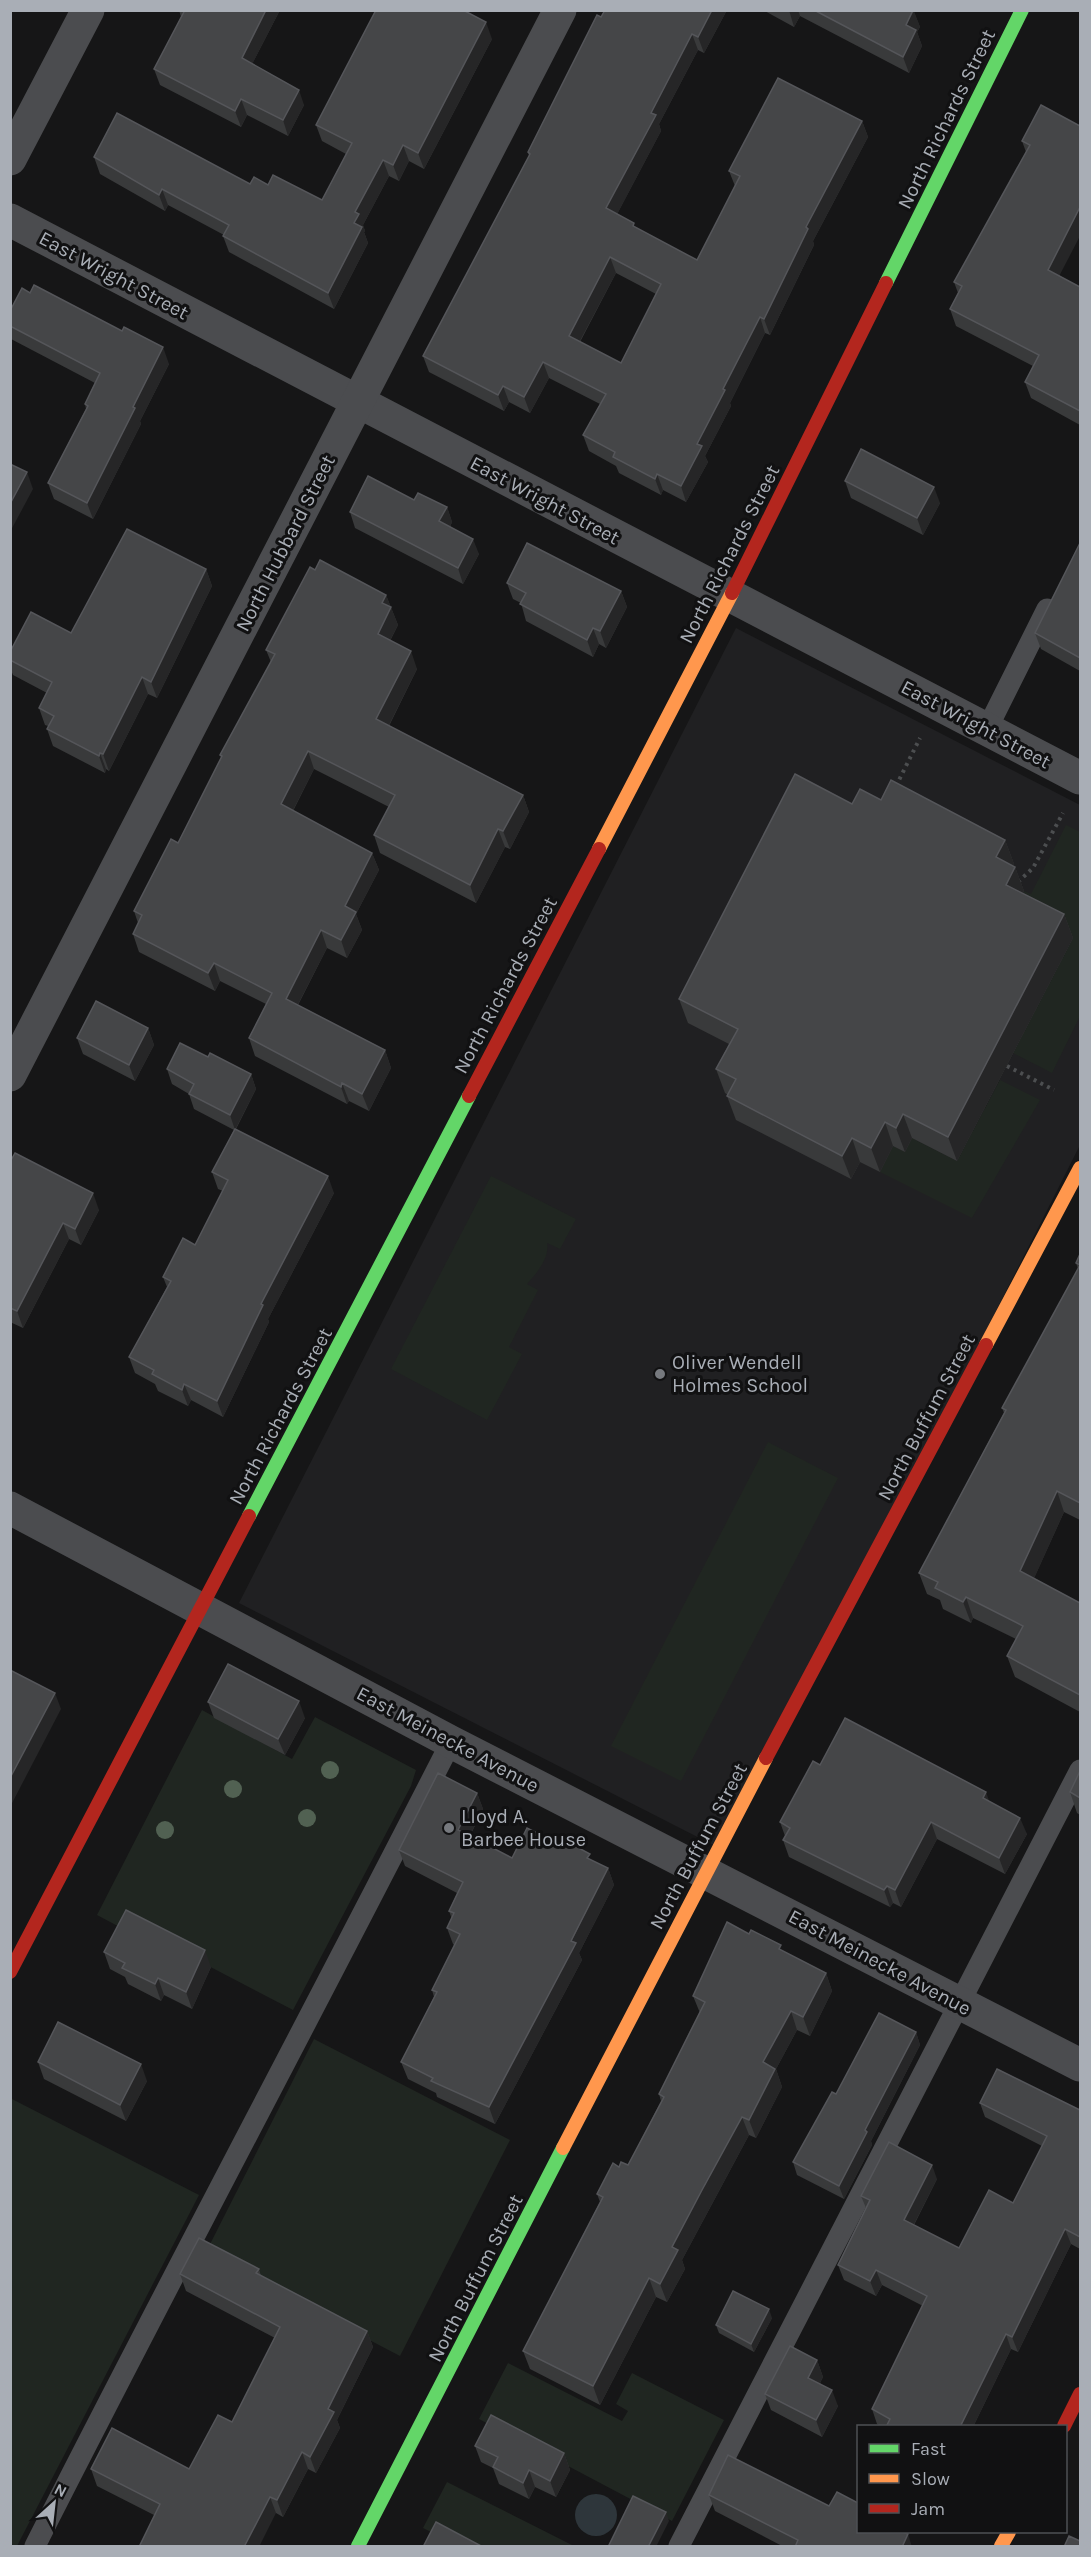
<svg xmlns="http://www.w3.org/2000/svg" width="1091" height="2557" viewBox="0 0 1091 2557" font-family="Karla,sans-serif">
<style>
.built{fill:#202022}
.green{fill:#202621}
.water{fill:#2e363b}
.lines{fill:none;stroke-linecap:round;stroke-linejoin:round}
.path{stroke:#4c4e50;stroke-width:4;stroke-dasharray:3 4.5;stroke-linecap:butt}
.lane{stroke:#4b4c4f;stroke-width:21}
.street{stroke:#4b4c4f;stroke-width:33}
.fast{stroke:#63d668;stroke-width:14}
.slow{stroke:#ff974d;stroke-width:14}
.jam{stroke:#b3261e;stroke-width:14}
.tree{fill:#516152}
.wall{fill:#393a3b;fill-rule:evenodd}
.shaded-wall{fill:#262627}
.building{fill:#454648;stroke:#55565a;stroke-width:1.5;fill-rule:evenodd}
.poi-dot{fill:#76797e;stroke:#111112;stroke-width:2}
.labels{text-anchor:middle;stroke-width:6;stroke-linejoin:round;paint-order:stroke}
.street-label{font-size:20px;fill:#a9aeb6;stroke:#111112}
.poi-label{font-size:20px;fill:#a9aeb6;stroke:#111112;text-anchor:start}
</style>
<rect width="100%" height="100%" fill="#161617"/>
<!-- built -->
<polygon class="built" points="736,628 1080,805 1080,1145 723,1850 239,1603"/>
<!-- green -->
<g class="green">
<polygon points="1066,825 1080,832 1080,1016 1052,1073 1013,1053 1073,938 1015,908 1024,891 1031,894"/>
<polygon points="1000,1080 1040,1100 972,1218 880,1172 893,1146 905,1152 912,1138 957,1161"/>
<path d="M491,1176L576,1219L560,1249L547,1243C550,1258 536,1274 527,1284L538,1290L509,1347L522,1354L487,1420L391,1369Z"/>
<polygon points="768,1442 838,1478 681,1781 611,1746"/>
<polygon points="202,1710 292,1759 315,1717 416,1770 411,1786 293,2010 132,1926 129,1932 97,1915"/>
<polygon points="314,2039 510,2140 400,2356 205,2254"/>
<polygon points="10,2098 199,2195 17,2546 10,2546"/>
<polygon points="508,2363 622,2421 628,2411 616,2404 632,2373 724,2420 672,2521 479,2419"/>
<polygon points="447,2482 574,2546 459,2546 423,2528"/>
</g>
<!-- water -->
<circle class="water" cx="596" cy="2515" r="21"/>
<g class="lines">
<!-- path -->
<g class="path">
<polyline points="896,786 920,738"/>
<polyline points="1018,882 1033,868 1063,813"/>
<polyline points="1007,1066 1054,1090"/>
</g>
<!-- lane -->
<g class="lane">
<polyline points="987,729 1047,609"/>
<path d="M35,2546C171,2277 314,2011 451,1742"/>
<polyline points="679,2546 1080,1770"/>
</g>
<!-- street -->
<g class="street">
<polyline points="10,159 88,10"/>
<polyline points="10,220 1080,778"/>
<polyline points="10,1075 560,10"/>
<polyline points="10,1508 451,1742 1080,2065"/>
</g>
<!-- fast -->
<g class="fast">
<polyline points="886,283 1022,10"/>
<polyline points="249,1516 469,1096"/>
<polyline points="358,2546 563,2148"/>
</g>
<!-- slow -->
<g class="slow">
<polyline points="599,849 732,593"/>
<polyline points="986,1345 1080,1168"/>
<polyline points="563,2148 766,1758"/>
<polyline points="1001,2546 1009,2532"/>
</g>
<!-- jam -->
<g class="jam">
<polyline points="732,593 886,283"/>
<polyline points="469,1096 599,849"/>
<polyline points="766,1758 986,1345"/>
<polyline points="10,1972 249,1516"/>
<polyline points="1064,2426 1080,2394"/>
</g>
</g>
<!-- trees -->
<g class="tree">
<circle cx="330" cy="1770" r="9"/>
<circle cx="233" cy="1789" r="9"/>
<circle cx="307" cy="1818" r="9"/>
<circle cx="165" cy="1830" r="9"/>
</g>
<!-- wall -->
<g class="wall">
<polygon points="179,10 280,10 252,64 304,105 288,136 247,115 241,127 160,85 154,69 181,17"/>
<path d="M727,10L704,53L698,50L659,124L661,131L617,214L636,228L697,260L735,186L729,171L862,121L868,137L813,241L814,245L770,335L765,333L730,403L731,406L705,456L708,462L686,502L663,490L661,495L619,473L616,466L589,451L583,435L600,404L549,378L530,413L509,402L504,411L429,372L423,356L529,156L528,152L601,17ZM616,273L656,294L621,363L580,342Z"/>
<polygon points="763,10 913,10 920,27 917,32 922,46 909,73 800,16 794,27"/>
<polygon points="492,39 424,169 409,161 399,181 389,176 363,225 365,231 364,232 368,243 334,309 229,252 223,236 224,235 168,205 165,211 100,174 94,157 250,184 268,185 322,200 346,154 322,141 316,125"/>
<polygon points="1041,105 1060,276 1080,287 1080,425 1031,398 1025,382 1033,366 956,326 950,309 958,293 954,282 1026,152 1022,141"/>
<polygon points="10,311 169,364 140,421 141,424 93,519 54,499 48,483 86,409 85,404 95,383 11,339"/>
<polygon points="845,481 940,503 923,535 851,498"/>
<polygon points="414,500 447,507 452,522 450,527 479,554 463,584 355,528 350,512"/>
<polygon points="1080,543 1080,671 1041,649 1035,633"/>
<polygon points="206,569 212,586 157,698 148,694 109,771 106,769 105,773 53,746 47,729 48,726 45,725 39,708 47,693 13,675 10,668 10,652 71,633"/>
<polygon points="315,570 386,595 398,625 390,641 417,669 389,726 523,795 529,812 510,849 505,847 476,903 380,853 374,835 389,807 314,769 293,811 372,853 379,870 356,914 362,930 347,958 327,948 298,1005 385,1050 391,1068 369,1111 349,1101 347,1104 255,1056 249,1038 266,1004 220,981 215,991 139,952 133,934 138,923 134,911 178,843 221,758 220,755 271,662 266,650"/>
<polygon points="507,583 621,591 627,607 606,648 599,644 593,657 526,621 521,603 513,599"/>
<polygon points="881,800 1005,840 1014,864 1012,866 1015,867 1024,891 1023,893 1064,914 1073,938 957,1161 912,1138 905,1152 893,1146 880,1172 860,1162 851,1179 736,1120 727,1096 728,1095 725,1093 716,1069 729,1044 688,1023 679,999 852,804"/>
<polygon points="148,1028 154,1045 135,1081 83,1054 77,1038"/>
<polygon points="208,1057 251,1074 256,1089 236,1129 334,1193 268,1319 269,1322 223,1417 191,1400 188,1406 158,1391 155,1384 135,1373 129,1357 167,1287 163,1277 195,1245 223,1191 218,1189 212,1172 234,1130 194,1109 189,1094 172,1084 167,1069"/>
<polygon points="10,1162 99,1210 81,1245 69,1239 23,1328 10,1322"/>
<polygon points="1080,1254 1080,1520 1064,1512 1034,1578 1080,1603 1080,1712 1015,1677 1007,1656 1016,1639 973,1618 971,1623 943,1609 940,1600 927,1594 919,1573 1004,1413 1002,1408 1078,1269 1076,1263"/>
<polygon points="208,1702 305,1718 285,1755 214,1718"/>
<polygon points="820,1765 990,1802 1027,1834 1005,1874 937,1839 901,1907 893,1903 890,1907 789,1857 783,1840 785,1836 780,1822"/>
<polygon points="1080,1771 1080,1815 1077,1813 1070,1792"/>
<polygon points="477,1793 483,1809 470,1836 512,1858 592,1861 608,1868 614,1885 579,1953 582,1960 495,2124 437,2097 436,2093 408,2079 401,2062 434,1997 432,1990 454,1945 453,1944 447,1928 452,1919 449,1911 457,1893 405,1866 399,1850"/>
<polygon points="783,1951 826,1973 832,1991 810,2036 797,2030 776,2069 782,2087 756,2138 749,2135 682,2260 685,2269 667,2302 656,2297 600,2405 530,2369 523,2351 600,2202 597,2194 619,2167 628,2165 661,2101 659,2094 700,2013 693,1996"/>
<polygon points="104,1952 211,1967 192,2009 164,1995 161,2001 128,1984 125,1977 110,1969"/>
<polygon points="916,2032 920,2045 871,2141 872,2145 844,2199 797,2175 793,2162 836,2094"/>
<polygon points="38,2062 147,2081 126,2121 44,2079"/>
<polygon points="980,2103 1080,2110 1080,2249 1071,2244 1018,2352 1011,2349 973,2427 882,2427 877,2424 872,2409 923,2306 882,2285 876,2296 844,2280 838,2265 866,2208 861,2196 937,2179 914,2225 959,2248 1013,2203 1042,2146 985,2117"/>
<polygon points="259,2269 261,2276 367,2331 373,2347 337,2420 340,2428 316,2473 308,2469 283,2517 276,2513 154,2515 97,2486 91,2469 189,2469 232,2422 275,2338 186,2291 180,2274"/>
<polygon points="772,2318 754,2352 719,2333 716,2325"/>
<polygon points="817,2360 823,2377 820,2383 838,2406 822,2437 771,2410 765,2394"/>
<polygon points="475,2446 564,2453 570,2470 556,2497 535,2487 529,2499 499,2484 493,2468 481,2462"/>
<polygon points="709,2495 829,2506 912,2547 784,2547 715,2511"/>
</g>
<!-- shaded-wall -->
<g class="shaded-wall">
<polygon points="266,10 280,10 247,74 242,58"/>
<polygon points="712,10 727,10 704,53 698,37"/>
<polygon points="789,10 798,10 800,16 794,27"/>
<polygon points="914,11 920,27 917,32 922,46 909,73 903,57 906,25"/>
<polygon points="486,22 492,39 424,169 418,153"/>
<polygon points="692,34 698,50 659,124 661,131 612,224 606,208 651,113"/>
<polygon points="299,90 304,105 288,136 283,120"/>
<polygon points="241,99 247,115 241,127 235,111"/>
<polygon points="862,121 868,137 813,241 814,245 770,335 764,319 806,227"/>
<polygon points="403,145 409,161 399,181 393,165"/>
<polygon points="383,160 389,176 363,225 365,231 364,232 368,243 334,309 328,293 354,223 355,212"/>
<polygon points="162,189 168,205 165,211 159,195"/>
<polygon points="1080,207 1080,236 1054,286 1048,270"/>
<polygon points="610,257 616,273 574,352 569,336"/>
<polygon points="760,317 765,333 730,403 731,406 705,456 708,462 686,502 681,486 697,444 723,389"/>
<polygon points="163,347 169,364 140,421 141,424 93,519 87,503 133,407"/>
<polygon points="543,362 549,378 530,413 524,397"/>
<polygon points="503,386 509,402 504,411 498,395"/>
<polygon points="27,472 33,489 10,532 10,504"/>
<polygon points="657,474 663,490 661,495 655,479"/>
<polygon points="934,487 940,503 923,535 917,518"/>
<polygon points="447,507 452,522 445,537 439,521"/>
<polygon points="473,539 479,554 463,584 458,568"/>
<polygon points="206,569 212,586 157,698 151,682"/>
<polygon points="621,591 627,607 606,648 600,631"/>
<polygon points="386,595 398,625 384,652 378,634 382,603"/>
<polygon points="593,628 599,644 593,657 587,640"/>
<polygon points="411,651 417,669 383,737 376,719"/>
<polygon points="142,677 148,694 109,771 103,754"/>
<polygon points="308,751 314,769 287,822 281,804"/>
<polygon points="100,753 106,769 105,773 99,756"/>
<polygon points="523,795 529,812 510,849 503,831"/>
<polygon points="498,829 505,847 476,903 470,885"/>
<polygon points="1005,840 1014,864 1004,881 996,857"/>
<polygon points="372,853 379,870 356,914 362,930 347,958 341,940 345,906"/>
<polygon points="1015,867 1024,891 1015,908 1006,885"/>
<polygon points="1064,914 1073,938 957,1161 948,1137"/>
<polygon points="321,930 327,948 292,1016 286,999"/>
<polygon points="214,963 220,981 215,991 208,973"/>
<polygon points="148,1028 154,1045 135,1081 129,1065"/>
<polygon points="385,1050 391,1068 369,1111 362,1094"/>
<polygon points="251,1074 256,1089 235,1130 230,1115"/>
<polygon points="342,1083 349,1101 347,1104 341,1087"/>
<polygon points="903,1114 912,1138 905,1152 896,1128"/>
<polygon points="885,1122 893,1146 880,1172 871,1148"/>
<polygon points="852,1138 860,1162 851,1179 842,1156"/>
<polygon points="328,1176 334,1193 268,1319 269,1322 223,1417 217,1401 261,1304"/>
<polygon points="93,1193 99,1210 81,1245 75,1229"/>
<polygon points="63,1223 69,1239 23,1328 17,1311"/>
<polygon points="184,1384 191,1400 188,1406 182,1390"/>
<polygon points="1057,1491 1064,1512 1028,1592 1020,1571"/>
<polygon points="966,1597 973,1618 971,1623 963,1602"/>
<polygon points="55,1693 61,1709 10,1807 10,1778"/>
<polygon points="299,1701 305,1718 285,1755 278,1739"/>
<polygon points="986,1792 992,1809 983,1798"/>
<polygon points="477,1793 483,1809 464,1847 458,1830"/>
<polygon points="1020,1818 1027,1834 1005,1874 999,1858"/>
<polygon points="931,1822 937,1839 901,1907 895,1890"/>
<polygon points="608,1868 614,1885 579,1953 582,1960 495,2124 489,2107"/>
<polygon points="887,1886 893,1903 890,1907 884,1890"/>
<polygon points="205,1950 211,1967 192,2009 186,1992"/>
<polygon points="826,1973 832,1991 810,2036 803,2017"/>
<polygon points="158,1978 164,1995 161,2001 155,1984"/>
<polygon points="791,2011 797,2030 776,2069 782,2087 756,2138 749,2120 763,2062"/>
<polygon points="916,2032 920,2045 871,2141 872,2145 844,2199 839,2186 865,2130"/>
<polygon points="141,2064 147,2081 126,2121 120,2105"/>
<polygon points="742,2117 749,2135 682,2260 685,2269 667,2302 660,2284 672,2247 702,2190"/>
<polygon points="932,2165 937,2179 909,2234 904,2220"/>
<polygon points="1065,2229 1071,2244 1018,2352 1012,2337"/>
<polygon points="876,2270 882,2285 876,2296 870,2281"/>
<polygon points="649,2278 656,2297 600,2405 593,2386"/>
<polygon points="769,2309 772,2318 754,2352 751,2344"/>
<polygon points="367,2331 373,2347 337,2420 340,2428 316,2473 310,2457 328,2409"/>
<polygon points="1006,2334 1011,2349 973,2427 960,2427"/>
<polygon points="817,2360 823,2377 814,2394 808,2378"/>
<polygon points="832,2390 838,2406 822,2437 816,2420"/>
<polygon points="302,2452 308,2469 283,2517 277,2500"/>
<polygon points="564,2453 570,2470 556,2497 550,2481"/>
<polygon points="529,2470 535,2487 529,2499 523,2483"/>
<polygon points="270,2497 276,2513 259,2547 244,2547"/>
<polygon points="666,2512 669,2521 656,2547 648,2547"/>
<polygon points="908,2534 912,2547 902,2547"/>
</g>
<!-- building -->
<g class="building">
<polygon points="185,10 266,10 242,58 299,90 283,120 241,99 235,111 154,69"/>
<polygon points="376,10 463,10 486,22 418,153 403,145 393,165 383,160 355,212 359,214 354,223 362,227 328,293 223,236 229,225 162,189 159,195 94,157 117,113 250,184 254,177 268,185 273,175 322,200 352,143 316,125"/>
<path d="M605,10H712L698,37L692,34L651,113L656,115L606,208L634,223L633,226L697,260L740,176L729,171L778,78L862,121L806,227L808,229L764,319L760,317L723,389L725,390L697,444L702,446L681,486L657,474L655,479L613,457L615,452L583,435L606,394L543,362L524,397L503,386L498,395L423,356L530,154L528,152L597,15L601,17ZM610,257L661,284L621,363L569,336Z"/>
<polygon points="814,10 913,10 906,25 916,30 903,57"/>
<polygon points="1041,105 1080,126 1080,207 1048,270 1080,287 1080,411 1025,382 1039,355 950,309 962,286 954,282 1030,145 1022,141"/>
<polygon points="34,285 122,331 124,327 163,347 133,407 135,408 87,503 48,483 88,406 85,404 100,373 10,326 10,311 22,288 30,293"/>
<polygon points="861,449 934,487 917,518 845,481"/>
<polygon points="10,464 27,472 10,504"/>
<polygon points="368,476 414,500 418,493 447,507 439,521 473,539 458,568 350,512"/>
<polygon points="127,529 206,569 151,682 142,677 103,754 100,753 99,756 47,729 54,716 39,708 52,682 10,660 10,652 31,612 71,633"/>
<polygon points="527,543 621,591 600,631 593,628 587,640 520,604 526,593 507,583"/>
<polygon points="1080,543 1080,658 1035,633"/>
<polygon points="320,560 386,595 382,603 391,607 378,634 411,651 376,719 523,795 503,831 498,829 470,885 374,835 395,795 308,751 281,804 372,853 345,906 356,912 341,940 321,930 286,999 385,1050 362,1094 342,1083 341,1087 249,1038 272,993 214,963 208,973 133,934 142,915 134,911 171,839 178,843 222,756 220,755 275,654 266,650 310,567 315,570"/>
<polygon points="795,774 852,804 860,789 881,800 891,780 1005,840 996,857 1015,867 1006,885 1064,914 948,1137 903,1114 896,1128 885,1122 871,1148 852,1138 842,1156 727,1096 736,1079 716,1069 738,1029 679,999"/>
<polygon points="96,1001 148,1028 129,1065 77,1038"/>
<polygon points="180,1043 208,1057 210,1053 251,1074 230,1115 189,1094 194,1084 167,1069"/>
<polygon points="235,1129 328,1176 261,1304 263,1305 217,1401 184,1384 182,1390 152,1374 154,1370 129,1357 171,1281 163,1277 183,1238 195,1245 228,1180 212,1172"/>
<polygon points="15,1153 93,1193 75,1229 63,1223 17,1311 10,1308 10,1162"/>
<polygon points="1080,1254 1080,1503 1057,1491 1020,1571 1080,1603 1080,1695 1007,1656 1023,1626 966,1597 963,1602 935,1588 938,1582 919,1573 1006,1410 1002,1408 1080,1265 1076,1263"/>
<polygon points="228,1664 299,1701 278,1739 208,1702"/>
<polygon points="10,1670 55,1693 10,1778"/>
<polygon points="845,1718 986,1792 983,1798 1020,1818 999,1858 931,1822 895,1890 887,1886 884,1890 783,1840 790,1828 780,1822 813,1761 820,1765"/>
<polygon points="1080,1771 1080,1798 1070,1792"/>
<polygon points="438,1773 477,1793 458,1830 512,1858 527,1828 557,1843 560,1838 590,1854 587,1858 608,1868 571,1941 576,1943 489,2107 431,2081 433,2078 401,2062 437,1992 432,1990 460,1934 447,1928 454,1913 449,1911 463,1882 399,1850"/>
<polygon points="126,1910 205,1950 186,1992 158,1978 155,1984 122,1968 125,1963 104,1952"/>
<polygon points="727,1922 749,1934 751,1930 781,1945 779,1949 826,1973 803,2017 791,2011 763,2062 775,2069 749,2120 742,2117 702,2190 672,2247 678,2250 660,2284 649,2278 593,2386 523,2351 603,2197 597,2194 613,2163 619,2167 621,2162 628,2165 664,2097 659,2094 705,2002 693,1996"/>
<polygon points="879,2013 916,2032 865,2130 867,2132 839,2186 793,2162 832,2092 836,2094"/>
<polygon points="58,2022 141,2064 120,2105 38,2062"/>
<polygon points="997,2069 1080,2110 1080,2237 1065,2229 1012,2337 1006,2334 960,2427 886,2427 890,2419 872,2409 927,2296 876,2270 870,2281 838,2265 870,2200 861,2196 889,2142 932,2165 904,2220 959,2248 989,2190 1013,2203 1047,2136 980,2103"/>
<polygon points="199,2238 259,2269 256,2273 367,2331 328,2409 334,2412 310,2457 302,2452 277,2500 270,2497 244,2547 139,2547 160,2504 91,2469 112,2428 189,2469 218,2415 232,2422 280,2327 180,2274"/>
<polygon points="733,2291 769,2309 751,2344 716,2325"/>
<polygon points="790,2346 817,2360 808,2378 832,2390 816,2420 765,2394"/>
<polygon points="491,2415 564,2453 550,2481 529,2470 523,2483 493,2467 498,2457 475,2446"/>
<polygon points="728,2455 829,2506 837,2492 858,2503 858,2532 902,2532 908,2534 902,2547 795,2547 798,2540 709,2495"/>
<polygon points="633,2496 666,2512 648,2547 612,2547 609,2545"/>
<polygon points="436,2522 483,2547 423,2547"/>
<polygon points="1069,2536 1080,2541 1080,2540 1080,2547 1064,2547"/>
</g>
<!-- markers -->
<g class="poi-dot">
<circle cx="660" cy="1374" r="6"/>
<circle cx="449" cy="1828" r="6"/>
</g>
<g class="labels">
<!-- street labels -->
<g class="street-label">
<text transform="translate(946 119) rotate(-64)" y="7">North Richards Street</text>
<text transform="translate(114 275) rotate(28)" y="7">East Wright Street</text>
<text transform="translate(545 500) rotate(28)" y="7">East Wright Street</text>
<text transform="translate(285 543) rotate(-63)" y="7">North Hubbard Street</text>
<text transform="translate(729 554) rotate(-63)" y="7">North Richards Street</text>
<text transform="translate(976 724) rotate(28)" y="7">East Wright Street</text>
<text transform="translate(505 985) rotate(-62)" y="7">North Richards Street</text>
<text transform="translate(280 1416) rotate(-62)" y="7">North Richards Street</text>
<text transform="translate(926 1417) rotate(-62)" y="7">North Buffum Street</text>
<text transform="translate(448 1739) rotate(28)" y="7">East Meinecke Avenue</text>
<text transform="translate(698 1846) rotate(-62)" y="7">North Buffum Street</text>
<text transform="translate(880 1962) rotate(28)" y="7">East Meinecke Avenue</text>
<text transform="translate(475 2278) rotate(-63)" y="7">North Buffum Street</text>
</g>
<!-- poi labels -->
<g class="poi-label">
<text x="672" y="1369">Oliver Wendell<tspan x="672" dy="23">Holmes School</tspan></text>
<text x="461" y="1823">Lloyd A.<tspan x="461" dy="23">Barbee House</tspan></text>
</g>
</g>
<!-- border -->
<rect width="1091" height="2557" fill="none" stroke="#a9aeb6" stroke-width="24"/>
<!-- legend -->
<rect x="857" y="2425" width="210" height="108" fill="#111112" stroke="#4e5054" stroke-width="1.5"/>
<rect x="869" y="2444" width="30" height="9" fill="#63d668" stroke="#4e5054" stroke-width="1.5"/>
<text x="911" y="2455" font-size="18" fill="#a9aeb6">Fast</text>
<rect x="869" y="2474" width="30" height="9" fill="#ff974d" stroke="#4e5054" stroke-width="1.5"/>
<text x="911" y="2485" font-size="18" fill="#a9aeb6">Slow</text>
<rect x="869" y="2504" width="30" height="9" fill="#b3261e" stroke="#4e5054" stroke-width="1.5"/>
<text x="911" y="2515" font-size="18" fill="#a9aeb6">Jam</text>
<!-- north arrow -->
<g transform="translate(54 2503) rotate(27)" stroke="#111112" stroke-width="4.5" paint-order="stroke">
<path d="M0-4.5L10 22L0 15L-10 22Z" fill="#a9aeb6"/>
<text y="-9" font-size="16" font-weight="bold" text-anchor="middle" fill="#a9aeb6">N</text>
</g>
</svg>
